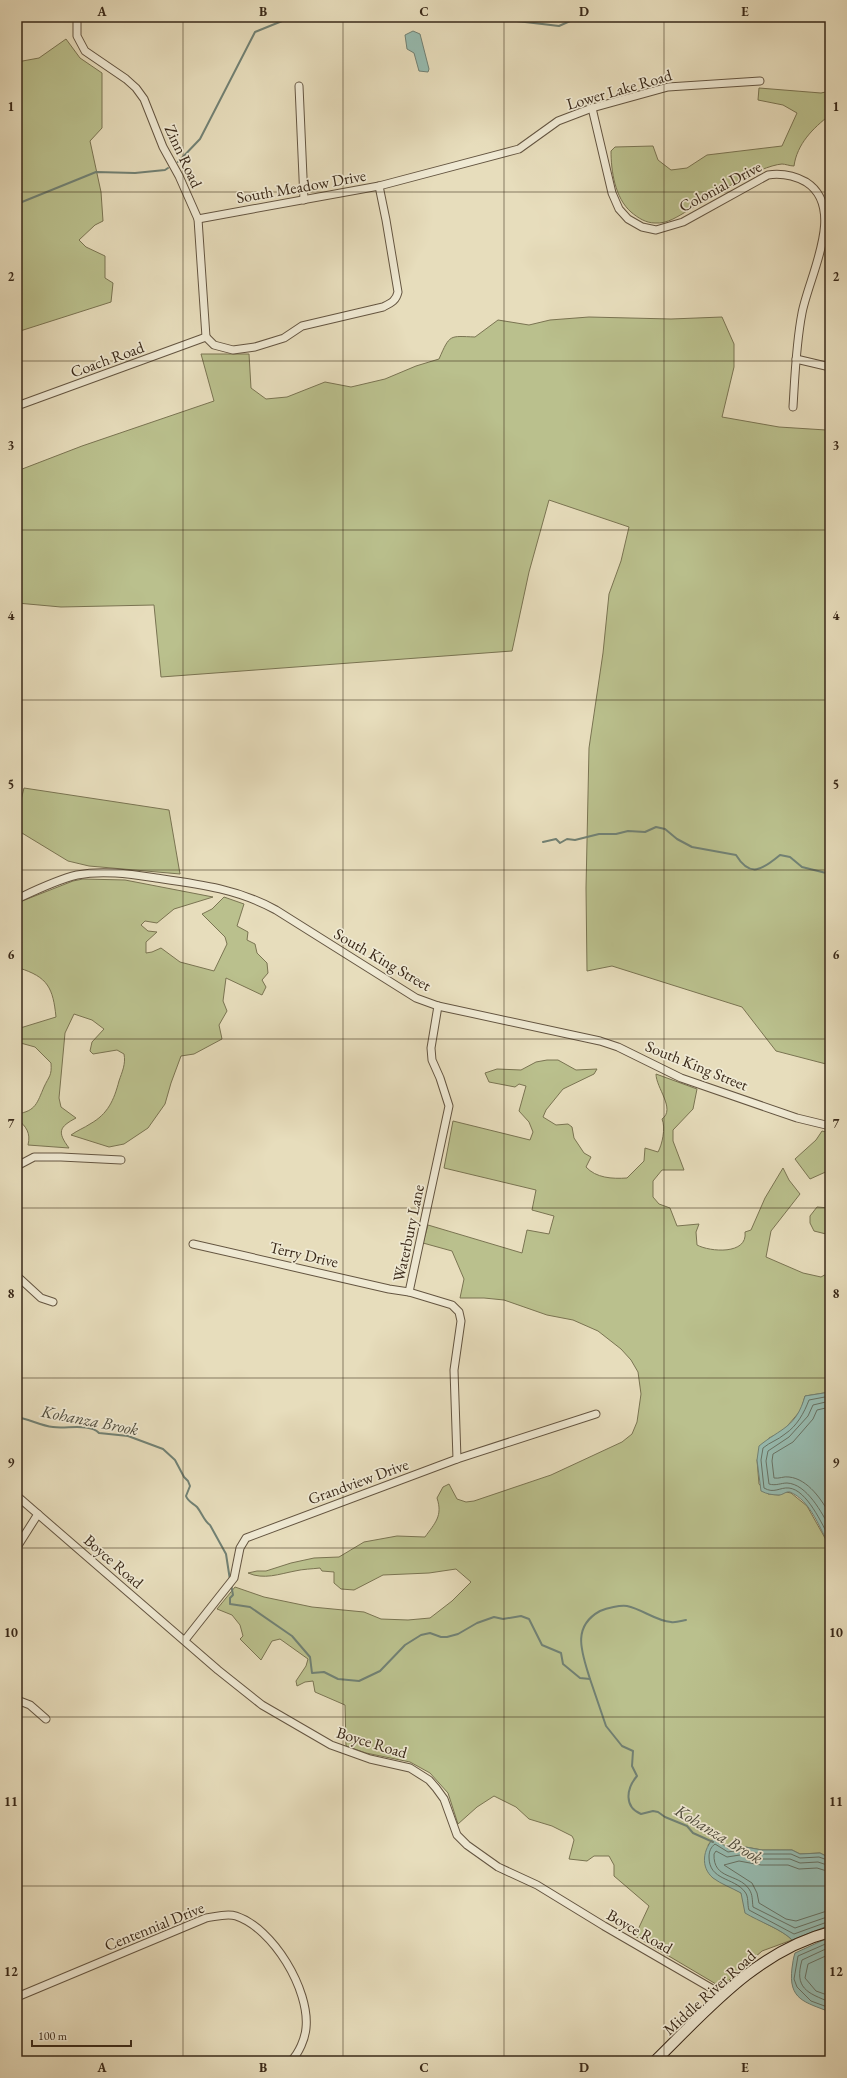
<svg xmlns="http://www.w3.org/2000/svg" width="847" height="2078" viewBox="0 0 847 2078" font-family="'EB Garamond',serif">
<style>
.green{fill:#bac08d;stroke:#7a7452}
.water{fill:#97bcb1;stroke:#718174}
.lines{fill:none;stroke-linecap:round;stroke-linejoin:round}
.shore{stroke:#687264;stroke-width:1}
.stream{stroke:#718174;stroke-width:2}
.minor-casing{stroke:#645541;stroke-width:9}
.secondary-casing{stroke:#392818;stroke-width:12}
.minor{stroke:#efe9d3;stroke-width:7}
.secondary{stroke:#efe9d3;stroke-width:10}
.grid{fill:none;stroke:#392818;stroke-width:1;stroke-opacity:0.55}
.labels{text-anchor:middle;stroke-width:3.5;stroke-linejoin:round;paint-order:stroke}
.street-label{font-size:16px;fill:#392818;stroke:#efe9d3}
.water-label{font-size:17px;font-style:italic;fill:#504d3e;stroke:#efe9d3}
.neatline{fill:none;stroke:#392818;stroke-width:1.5}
.grid-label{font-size:13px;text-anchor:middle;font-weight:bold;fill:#392818}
</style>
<rect width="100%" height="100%" fill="#e7ddbc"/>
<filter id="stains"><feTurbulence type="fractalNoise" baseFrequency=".005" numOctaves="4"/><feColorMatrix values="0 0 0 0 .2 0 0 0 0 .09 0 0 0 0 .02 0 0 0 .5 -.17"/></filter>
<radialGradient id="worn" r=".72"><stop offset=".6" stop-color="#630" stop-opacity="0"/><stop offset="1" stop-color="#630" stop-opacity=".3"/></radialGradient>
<!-- green -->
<g class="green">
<polygon points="66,39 80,58 102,73 102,128 90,141 101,192 103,221 95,225 79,240 86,247 105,256 105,278 113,283 111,302 17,332 17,62 39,58"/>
<path d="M759,88L821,93L830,91V115C813,128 797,144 794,166C790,166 785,164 782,164C758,166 711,197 689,210C678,216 668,224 655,223C646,223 638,218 631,212C615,198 611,171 611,151L615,147L653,146L658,160L671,170L687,168L707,155L782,146L797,113L783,105L758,100Z"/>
<path d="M589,317L671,319L722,317L734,344V367L722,417L779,427L826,430L830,464V1090L826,1064L776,1051L742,1007L612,966L587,971L586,888L589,748L603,653L609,594L621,561L629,527L549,500L529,572L512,651L161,677L154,605L61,607L17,603V471L82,446L214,401L201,354H249L251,388L266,399L287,397L325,382L351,387L385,379L416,366L439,359C450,334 449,336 475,337L498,320L529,325L550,320Z"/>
<polygon points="24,788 169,810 180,874 89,866 68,861 17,830 17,807 19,808"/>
<path d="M83,879L125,880L213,897L174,909L157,923L145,921L141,925L148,931L157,932L146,942V953L152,952L161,948L180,962L214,971L227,944L225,937L202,914L212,909L224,897L244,904L237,926L248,932L247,940L255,944L257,953L267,963L268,973L262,980L266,987L262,995L226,978L223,1001L227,1011L219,1025L222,1039L194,1054L181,1056L171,1083L165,1104L148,1128L124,1144L109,1147L71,1135C78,1130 84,1128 90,1124C108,1114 114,1100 119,1081C122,1072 126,1064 124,1054L117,1050L93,1054L90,1051L92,1042L104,1029L92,1020L74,1014L65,1033L59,1098L61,1107L76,1118C59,1127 57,1132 69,1148L28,1145C31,1133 26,1126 17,1119V1114C36,1111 37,1103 44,1087C49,1076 52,1076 51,1063L35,1047L17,1042V1029L56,1017C53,988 48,977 19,968L17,970V944L22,943L17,937V903L73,881Z"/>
<path d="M547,1060H558L576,1070L597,1069L594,1074L563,1089L546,1110L543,1117L556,1125L568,1124L572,1127L574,1138L584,1153L591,1157L586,1167C596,1178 612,1179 627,1178L644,1161L645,1148L658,1152C662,1145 666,1128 662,1119C676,1109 656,1088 656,1074L697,1089L693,1109L673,1130V1141L684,1170H662L653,1181V1197L659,1204L670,1208L677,1226L699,1224L696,1232L697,1245C710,1252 748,1255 745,1232L751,1230L765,1198L783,1168L789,1180L800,1194L771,1231L766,1257L803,1273L821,1277L830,1272V1392L805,1396L801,1410L783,1431L769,1438L757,1460L759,1484L768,1494L779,1495L786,1492L791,1493L807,1506L830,1547V1858L820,1853L800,1854L792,1850H762L740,1846L729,1849L714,1838L708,1845C714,1856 724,1880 733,1888C735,1890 739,1891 741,1893C746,1899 742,1907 750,1915C753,1918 756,1917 758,1919C769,1926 784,1931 792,1940L762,1951L721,1987L635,1936L649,1906L614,1876V1865L609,1856H594L587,1861L569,1859L574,1840L572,1836L552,1826L529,1819L516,1807L494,1796L477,1807L458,1824L448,1793L430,1773L410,1762L366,1753L346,1746L345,1705L315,1692L313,1681L305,1682L297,1686L296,1681L306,1666L308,1659L280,1639L272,1641L261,1660L240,1639L243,1636L240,1625L232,1615L217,1609L235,1587L264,1597L312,1607L364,1612L381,1619L408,1620L430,1618L452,1601L471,1582L456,1569L429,1573L383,1575L354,1590L341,1589L334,1583V1572L322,1571L320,1568C312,1569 303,1569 295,1571C279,1574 264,1580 248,1573L257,1571H266L291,1563L314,1558L339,1557L364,1542L397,1536L425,1537C435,1523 443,1516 437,1498L443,1487L449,1484L457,1499L466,1502L474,1501L551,1475L622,1442L632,1434L637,1422L641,1394L638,1372L631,1360L621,1349L598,1331L573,1320L547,1315L504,1300L484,1298H460L464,1279L452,1251L423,1243L428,1225L522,1253L527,1230L549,1234L554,1216L532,1210L536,1190L444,1168L453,1121L530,1140L533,1132L529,1122L519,1111L526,1086L519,1084L515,1087L489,1082L485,1073L497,1069L521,1070L536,1062Z"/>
<polygon points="822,1131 830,1133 830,1170 810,1179 795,1159 816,1140"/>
<polygon points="817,1207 830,1208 830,1235 814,1231 810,1223 810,1216"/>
</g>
<!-- water -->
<g class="water">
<polygon points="413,31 420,34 429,69 428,72 419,71 414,53 407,49 405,35"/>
<path d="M830,1392V1547C820,1529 811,1501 790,1492C786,1491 783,1495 779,1495C772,1495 767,1494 761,1491L757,1460L759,1446C781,1428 796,1428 805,1396Z"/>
<path d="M714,1838L729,1849L740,1846L762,1850H792L800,1854L820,1853L830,1858V1925L792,1940C783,1930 758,1921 745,1913L741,1893C732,1888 721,1884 713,1878C700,1867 703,1849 714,1838Z"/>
<path d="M830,1937V2012C805,2002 788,2000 792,1968C793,1962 793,1959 795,1953Z"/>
</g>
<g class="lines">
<!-- shore -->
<g class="shore">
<path d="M830,1396L809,1400C804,1413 797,1426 785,1434C778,1440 770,1442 763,1448L761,1460L764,1488C774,1494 780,1487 789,1488C807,1490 822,1524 830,1539"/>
<path d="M830,1401L813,1405L808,1416L789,1437L768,1451L766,1461L769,1484C776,1486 781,1483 787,1483C807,1484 822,1513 830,1528"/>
<path d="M830,1407L817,1410L813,1419L793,1442L773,1454L772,1461L774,1478C779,1479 784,1476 789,1477C808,1479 822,1500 830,1515"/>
<path d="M830,1861L819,1857L800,1858L791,1854H761L740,1850L728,1852L715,1844C711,1847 709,1851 709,1857C709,1881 734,1877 745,1892C749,1897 747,1904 749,1910L794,1934L830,1921"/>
<path d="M830,1866L818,1862L800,1863L790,1859H761L740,1855L727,1857L716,1851L714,1854C713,1880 738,1873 749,1889C753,1895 752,1900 753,1907L795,1928L830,1916"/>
<polyline points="830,1872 817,1868 799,1869 788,1865 761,1865 739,1861 724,1865 752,1883 757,1893 759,1903 786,1919 796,1921 830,1910"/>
<polyline points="830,1942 798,1956 794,1979 797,1987 811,2001 830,2008"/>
<path d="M830,1947L802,1960C794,1988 807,1993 830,2002"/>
<polyline points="830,1954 808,1964 805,1978 816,1991 830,1996"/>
</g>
<!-- stream -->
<g class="stream">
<polyline points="484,17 559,26 579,17"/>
<polyline points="178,162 200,139 255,32 292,17"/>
<polyline points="17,204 96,172 135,173 165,170 168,168"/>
<path d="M543,842L556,839L560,843L567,839L575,840L599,834H616L628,831L645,832L656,827L665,829L677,839L692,847L736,855C750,878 762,870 780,855L790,857L802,867L830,874"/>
<path d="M17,1417C29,1419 41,1426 53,1427C66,1429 90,1423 99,1433L128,1436L163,1449L175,1460L184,1477L188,1481L190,1486L186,1496C188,1502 193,1503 197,1507C202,1513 204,1521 210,1525L226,1554L230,1580"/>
<path d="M231,1584L233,1595L230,1598V1604L250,1607L292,1636L310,1657L312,1673L324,1672L338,1679L359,1681L380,1671L405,1645L421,1635L430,1633L441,1637H447L458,1634L477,1623L494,1617L503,1619L521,1616L529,1619L542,1645L561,1653L563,1664L580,1678L590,1679L606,1726L622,1746L633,1751L632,1766L637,1776C626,1789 624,1807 641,1814L653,1811L658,1812L665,1817L687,1826L693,1833L713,1842"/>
<path d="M590,1679C582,1653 571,1627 600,1611C607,1608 620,1605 627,1606C642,1609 656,1621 671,1622C675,1623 681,1621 686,1620"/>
</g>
<defs>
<g id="minor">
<polyline points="77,17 77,36 85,51 126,79 136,88 144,99 163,147 179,176 198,219 206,337"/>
<polyline points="299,86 304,200"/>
<path d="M592,108L612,193L619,209L628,219L642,227L656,230L683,222L768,175C782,173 793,175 806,182C847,208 809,276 802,313C796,344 795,375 793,407"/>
<polyline points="198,219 379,186 519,149 558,121 592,108 668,87 760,81"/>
<path d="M206,337L214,345L233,350L255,347L284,338L302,326L383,307C391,303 396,301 398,292L386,220L379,186"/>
<polyline points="796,359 830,367"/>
<polyline points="17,406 206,337"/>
<path d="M17,899C36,890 56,880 77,875C103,870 129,874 156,878C198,884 238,889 276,910L416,998L438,1006L600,1041L618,1047L681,1078L797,1118L830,1126"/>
<polyline points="438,1006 431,1048 432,1060 440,1078 449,1106 409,1292 452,1305 459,1312 461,1321 454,1370 457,1459"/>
<polyline points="17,1166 34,1157 61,1157 121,1160"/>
<polyline points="193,1244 389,1289 409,1292"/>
<polyline points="17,1276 41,1298 53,1302"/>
<polyline points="17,1496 218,1670 262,1705 331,1745 370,1759 410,1768 429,1780 436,1788 444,1799 457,1835 467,1845 498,1867 537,1885 604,1926 723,1995"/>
<polyline points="17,1547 38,1514"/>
<polyline points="185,1640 234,1578 240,1548 246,1538 457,1459 596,1414"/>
<polyline points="17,1700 30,1705 46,1719"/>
<path d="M17,1997L206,1918C215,1917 226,1913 236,1916C273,1928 310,1990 306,2028C305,2039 299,2053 291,2061"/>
</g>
<path id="secondary" d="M655,2061C707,2010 757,1951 830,1932"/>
</defs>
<!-- minor casing -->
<use href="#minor" class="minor-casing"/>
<!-- secondary casing -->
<use href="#secondary" class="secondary-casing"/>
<!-- minor -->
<use href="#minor" class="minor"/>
<!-- secondary -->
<use href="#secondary" class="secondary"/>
</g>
<!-- grid -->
<path class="grid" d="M183,17V2061M343,17V2061M504,17V2061M664,17V2061M17,192H830M17,361H830M17,530H830M17,700H830M17,870H830M17,1039H830M17,1208H830M17,1378H830M17,1548H830M17,1717H830M17,1886H830"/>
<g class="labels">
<!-- street labels -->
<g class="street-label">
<text transform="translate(619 89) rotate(-16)" y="6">Lower Lake Road</text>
<text transform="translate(184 156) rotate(65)" y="6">Zinn Road</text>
<text transform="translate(301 186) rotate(-10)" y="6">South Meadow Drive</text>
<text transform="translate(720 186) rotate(-28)" y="6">Colonial Drive</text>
<text transform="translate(107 359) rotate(-20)" y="6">Coach Road</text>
<text transform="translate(383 959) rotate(30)" y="6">South King Street</text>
<text transform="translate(697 1065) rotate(22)" y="6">South King Street</text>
<text transform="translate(408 1233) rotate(-78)" y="6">Waterbury Lane</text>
<text transform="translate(304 1254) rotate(13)" y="6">Terry Drive</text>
<text transform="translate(358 1481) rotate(-20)" y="6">Grandview Drive</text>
<text transform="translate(114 1561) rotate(41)" y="6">Boyce Road</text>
<text transform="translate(372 1742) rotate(17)" y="6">Boyce Road</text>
<text transform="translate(154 1926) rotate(-22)" y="6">Centennial Drive</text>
<text transform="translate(640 1931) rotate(30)" y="6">Boyce Road</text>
<text transform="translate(709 1992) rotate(-42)" y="6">Middle River Road</text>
</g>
<!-- water labels -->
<g class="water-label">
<text transform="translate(90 1420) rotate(11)" y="6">Kohanza Brook</text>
<text transform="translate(719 1834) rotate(31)" y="6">Kohanza Brook</text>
</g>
</g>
<!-- margin -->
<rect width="847" height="2078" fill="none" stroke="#e7ddbc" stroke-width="44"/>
<!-- scale -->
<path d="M32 2040v6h99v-6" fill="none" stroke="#392818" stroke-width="2"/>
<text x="38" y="2040" font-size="12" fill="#392818" stroke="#efe9d3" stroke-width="3" paint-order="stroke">100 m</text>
<rect x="22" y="22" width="803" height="2034" class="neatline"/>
<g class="grid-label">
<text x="102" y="16">A</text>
<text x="263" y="16">B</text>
<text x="424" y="16">C</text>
<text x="584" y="16">D</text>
<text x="745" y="16">E</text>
<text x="11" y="111">1</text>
<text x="836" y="111">1</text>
<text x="11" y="281">2</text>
<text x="836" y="281">2</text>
<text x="11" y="450">3</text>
<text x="836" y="450">3</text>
<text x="11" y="620">4</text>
<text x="836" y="620">4</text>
<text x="11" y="789">5</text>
<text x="836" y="789">5</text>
<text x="11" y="959">6</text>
<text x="836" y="959">6</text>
<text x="11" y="1128">7</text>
<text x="836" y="1128">7</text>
<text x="11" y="1298">8</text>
<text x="836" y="1298">8</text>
<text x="11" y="1467">9</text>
<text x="836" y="1467">9</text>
<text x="11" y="1637">10</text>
<text x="836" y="1637">10</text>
<text x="11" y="1806">11</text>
<text x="836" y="1806">11</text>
<text x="11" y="1976">12</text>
<text x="836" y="1976">12</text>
<text x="102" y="2072">A</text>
<text x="263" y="2072">B</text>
<text x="424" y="2072">C</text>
<text x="584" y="2072">D</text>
<text x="745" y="2072">E</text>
</g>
<rect width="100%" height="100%" filter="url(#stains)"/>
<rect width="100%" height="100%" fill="url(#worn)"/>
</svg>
